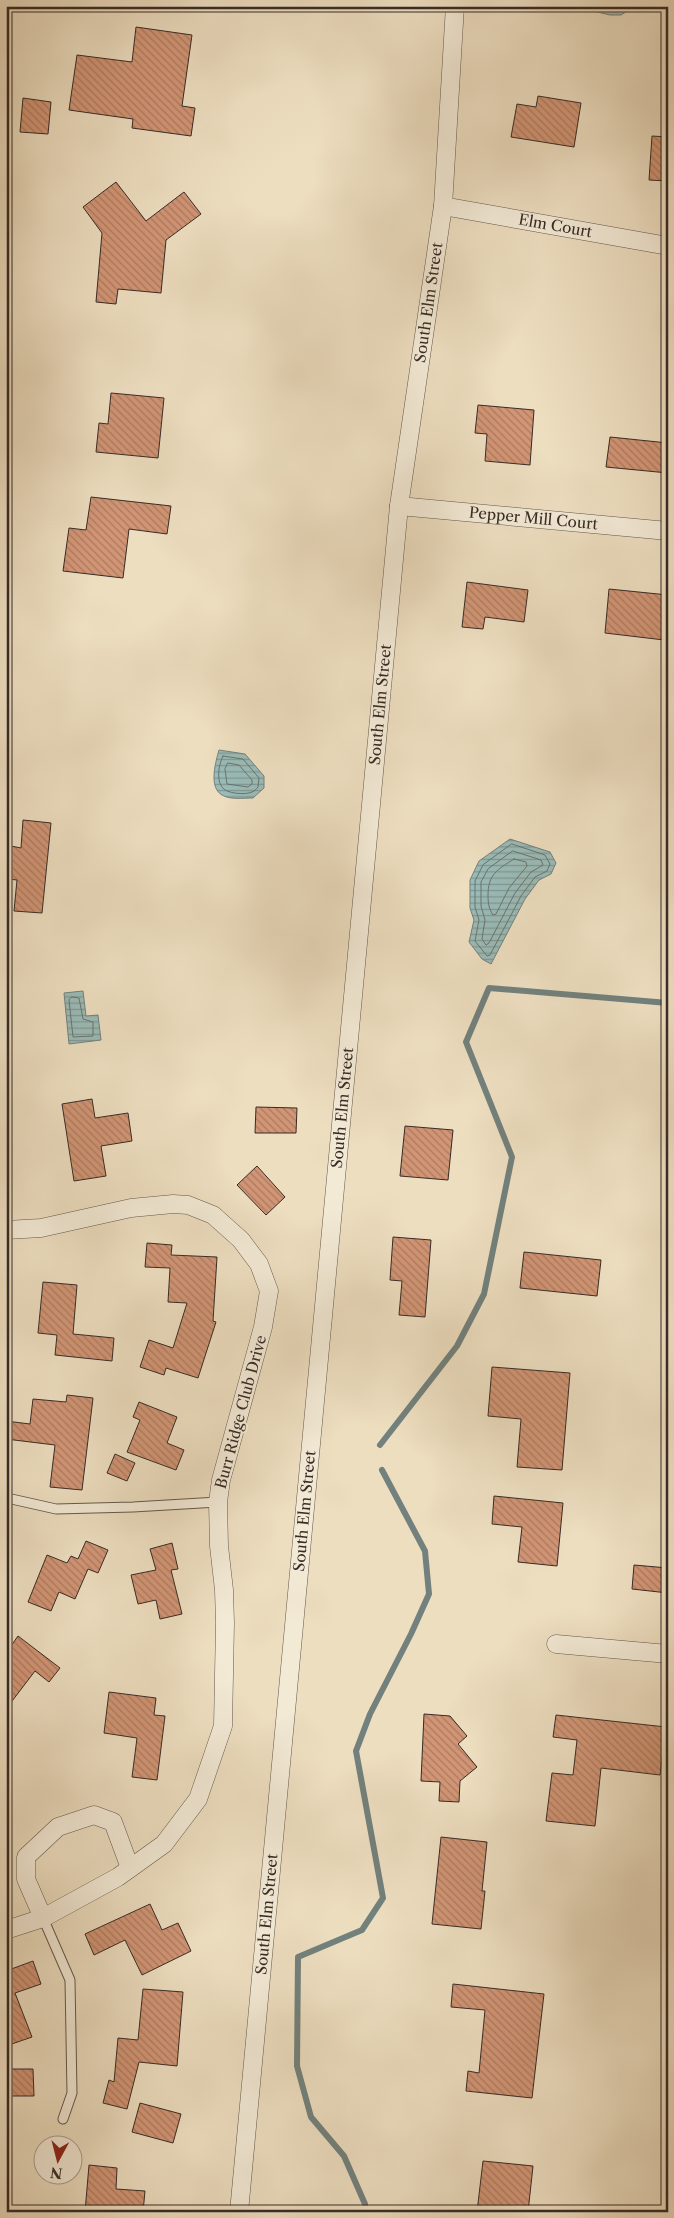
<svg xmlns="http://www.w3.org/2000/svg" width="674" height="2218" viewBox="0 0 674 2218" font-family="'Libre Caslon Text',serif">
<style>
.water{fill:url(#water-rules);stroke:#72817d}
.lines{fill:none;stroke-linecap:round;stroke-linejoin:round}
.shore{stroke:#68736e;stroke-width:1}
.stream{stroke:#72817d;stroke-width:6}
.building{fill:url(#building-back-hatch);stroke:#372b26}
.lane-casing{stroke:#64584c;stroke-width:11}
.street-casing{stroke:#64584c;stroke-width:19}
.lane{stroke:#f3ead6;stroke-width:9}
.street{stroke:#f3ead6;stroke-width:18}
.labels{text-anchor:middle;stroke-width:4;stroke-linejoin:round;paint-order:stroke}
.street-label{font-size:15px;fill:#372b26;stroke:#f3ead6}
</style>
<defs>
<pattern id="water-rules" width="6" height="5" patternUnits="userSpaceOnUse" patternTransform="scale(1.25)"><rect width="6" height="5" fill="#9abbb7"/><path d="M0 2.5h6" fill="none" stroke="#7e9895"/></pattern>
<pattern id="building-back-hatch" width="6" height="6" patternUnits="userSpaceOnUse" patternTransform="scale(1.25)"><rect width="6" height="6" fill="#d29575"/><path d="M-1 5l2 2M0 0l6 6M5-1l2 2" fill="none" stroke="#ab7a60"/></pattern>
</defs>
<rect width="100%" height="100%" fill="#eddec0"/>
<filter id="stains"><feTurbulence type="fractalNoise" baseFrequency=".004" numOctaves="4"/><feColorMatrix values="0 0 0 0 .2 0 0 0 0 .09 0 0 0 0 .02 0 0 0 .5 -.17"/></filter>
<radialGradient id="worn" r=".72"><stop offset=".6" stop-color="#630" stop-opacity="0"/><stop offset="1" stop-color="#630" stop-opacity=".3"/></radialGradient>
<!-- water -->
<g class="water">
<polygon points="572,6 635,6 621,15 610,15"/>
<path d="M219,750L245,754L264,776V788L253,798C244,798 230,800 222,795C208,787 216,761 219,750Z"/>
<polygon points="510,839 550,852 556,863 551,874 539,880 525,899 491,964 482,959 469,942 474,920 470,908 470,880 479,861"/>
<polygon points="83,991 86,1016 98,1015 101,1040 69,1044 64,993"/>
</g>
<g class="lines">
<!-- shore -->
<g class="shore">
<path d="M223,756L243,759L259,778L258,787C256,789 255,791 252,792C246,795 226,794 222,787C216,779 219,764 223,756Z"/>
<polygon points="228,763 239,765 252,780 252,784 248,787 227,784 225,769"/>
<polygon points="512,844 545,855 550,864 547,871 535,877 521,896 490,955 487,956 475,941 479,920 475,907 475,881 483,865"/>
<polygon points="513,851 541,860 543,865 531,872 515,893 489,943 486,945 482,939 485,920 481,906 481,882 488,869"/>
<path d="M514,859L526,862L527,866L509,888L496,914L493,915C489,909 488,903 488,896C488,874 497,870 514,859Z"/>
<polygon points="72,997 79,998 83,1019 93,1022 93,1036 73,1037 69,1000"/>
</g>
<!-- stream -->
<g class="stream">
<polyline points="380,1445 457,1346 484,1294 512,1157 466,1042 489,988 668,1003"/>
<polyline points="366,2212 365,2204 344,2156 311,2117 297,2066 298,1957 362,1930 383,1898 356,1751 370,1714 411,1634 429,1594 425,1551 382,1470"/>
</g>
</g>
<!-- building -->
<g class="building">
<polygon points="136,27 192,35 182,106 195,108 191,136 132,128 133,119 69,110 77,55 132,62"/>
<polygon points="538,96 581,103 574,147 511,137 517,104 536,107"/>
<polygon points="23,98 51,102 48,134 20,132"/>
<polygon points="652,136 668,137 668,181 649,180"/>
<polygon points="116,182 146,221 184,192 201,214 166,240 161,293 118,289 116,304 96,302 102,233 83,207"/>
<polygon points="111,393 164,398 158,458 96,452 99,423 108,424"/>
<polygon points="478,405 534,410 530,465 485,461 487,434 475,433"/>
<polygon points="610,437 668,443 668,473 606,467"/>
<polygon points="91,497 171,506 167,534 129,529 123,578 63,571 69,528 86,530"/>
<polygon points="467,582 528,590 524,622 485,617 483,629 462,627"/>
<polygon points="609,589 668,595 664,640 605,633"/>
<polygon points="23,820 51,823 42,913 14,911 17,880 8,879 11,846 21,848"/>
<polygon points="92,1099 95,1118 128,1113 132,1141 101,1146 106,1176 74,1181 62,1104"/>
<polygon points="256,1107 297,1108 296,1133 255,1133"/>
<polygon points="405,1126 453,1130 448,1180 400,1176"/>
<polygon points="257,1166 285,1197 266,1215 237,1185"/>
<polygon points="393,1237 431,1240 425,1317 399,1315 402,1281 390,1280"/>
<polygon points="147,1243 172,1245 171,1255 217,1257 213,1321 216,1322 198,1378 166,1368 164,1375 140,1367 149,1340 173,1348 187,1303 168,1302 170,1268 145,1267"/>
<polygon points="524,1252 601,1260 597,1296 520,1288"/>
<polygon points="43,1282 77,1285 73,1334 114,1338 112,1361 55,1355 57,1335 38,1333"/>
<polygon points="492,1367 570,1373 562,1470 517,1467 521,1419 488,1416"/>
<polygon points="67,1395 93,1398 82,1490 50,1487 55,1445 6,1439 6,1421 30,1424 33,1399 66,1402"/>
<polygon points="139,1402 177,1417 167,1443 184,1450 176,1470 127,1452 140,1420 133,1417"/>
<polygon points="115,1454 135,1463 127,1481 107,1473"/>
<polygon points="494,1496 563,1503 557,1566 518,1562 522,1527 492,1524"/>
<polygon points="86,1541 108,1550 98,1573 88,1569 75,1599 59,1592 51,1611 28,1602 47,1555 67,1563 71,1556 78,1559"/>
<polygon points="172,1543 178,1569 171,1570 182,1614 160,1619 156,1600 138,1604 131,1575 156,1570 150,1549"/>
<polygon points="634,1565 668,1568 668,1593 632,1589"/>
<polygon points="18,1636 60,1668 49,1682 35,1671 6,1709 6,1653"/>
<polygon points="109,1692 156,1698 154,1715 165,1716 157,1780 132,1777 137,1738 104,1733"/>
<polygon points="424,1714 450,1716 467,1736 458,1744 477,1767 460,1781 459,1802 439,1801 440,1782 421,1781"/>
<polygon points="556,1715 666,1727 660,1775 601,1768 595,1826 546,1821 552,1773 573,1775 577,1740 553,1737"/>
<polygon points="441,1837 487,1842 482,1891 485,1891 481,1929 432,1924"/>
<polygon points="150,1904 162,1930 178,1923 191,1951 142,1975 125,1940 94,1955 85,1934"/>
<polygon points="33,1961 41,1984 15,1993 32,2037 6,2046 6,1971"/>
<polygon points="453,1984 544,1994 532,2098 466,2091 468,2071 479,2073 485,2010 451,2007"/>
<polygon points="143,1989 183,1992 177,2066 139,2062 127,2109 103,2103 109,2080 114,2082 118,2038 138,2040"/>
<polygon points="6,2069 33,2069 34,2096 6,2096"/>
<polygon points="140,2103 181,2114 173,2143 132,2132"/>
<polygon points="483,2161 533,2166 528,2212 477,2212"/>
<polygon points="89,2165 117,2168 116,2189 145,2191 143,2212 85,2212"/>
</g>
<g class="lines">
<defs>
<g id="lane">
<polyline points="7,1498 56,1509 133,1507 218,1502"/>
<polyline points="43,1918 70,1980 72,2093 63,2119"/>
</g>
<g id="street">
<path id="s1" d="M443,206L668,246"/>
<path id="s2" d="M399,506L668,531"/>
<polyline points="6,1230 41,1228 131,1208 173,1204 188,1205 213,1215 241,1240 259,1264 269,1291 263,1327 221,1480 218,1502 219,1546 224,1590 225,1623 223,1726 198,1799 164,1844 118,1877 43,1918 6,1930"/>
<polyline points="556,1644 668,1654"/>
<polyline points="43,1918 26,1879 26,1857 58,1827 94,1815 113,1822 130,1868"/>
<path id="s3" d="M239,2212L399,506L443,206L455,6"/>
</g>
</defs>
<!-- lane casing -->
<use href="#lane" class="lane-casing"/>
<!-- street casing -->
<use href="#street" class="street-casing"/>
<!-- lane -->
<use href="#lane" class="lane"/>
<!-- street -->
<use href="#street" class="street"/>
</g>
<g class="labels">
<!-- street labels -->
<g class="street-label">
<text dy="5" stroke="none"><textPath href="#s1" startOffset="114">Elm Court</textPath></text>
<text dy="5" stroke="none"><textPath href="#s3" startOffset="1919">South Elm Street</textPath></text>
<text dy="5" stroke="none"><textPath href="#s2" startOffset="135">Pepper Mill Court</textPath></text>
<text dy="5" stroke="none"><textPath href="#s3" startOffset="1514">South Elm Street</textPath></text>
<text dy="5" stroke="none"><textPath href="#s3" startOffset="1109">South Elm Street</textPath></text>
<text transform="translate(241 1412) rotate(-75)" y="5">Burr Ridge Club Drive</text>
<text dy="5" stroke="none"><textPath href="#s3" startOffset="704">South Elm Street</textPath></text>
<text dy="5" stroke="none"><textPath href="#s3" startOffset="299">South Elm Street</textPath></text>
</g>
</g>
<!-- margin -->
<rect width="674" height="2218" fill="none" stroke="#eddec0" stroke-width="25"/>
<rect x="8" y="8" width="659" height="2203" fill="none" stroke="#372b26" stroke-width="2.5"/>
<rect x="12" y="12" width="649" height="2193" fill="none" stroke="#372b26"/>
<!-- north arrow -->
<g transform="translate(58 2160) rotate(187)"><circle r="24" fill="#f3ead6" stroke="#a89e90"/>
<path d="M0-4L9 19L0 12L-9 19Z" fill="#8f2418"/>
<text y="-8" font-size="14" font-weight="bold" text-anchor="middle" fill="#372b26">N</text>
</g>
<rect width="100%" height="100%" filter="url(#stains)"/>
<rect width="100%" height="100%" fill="url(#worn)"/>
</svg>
